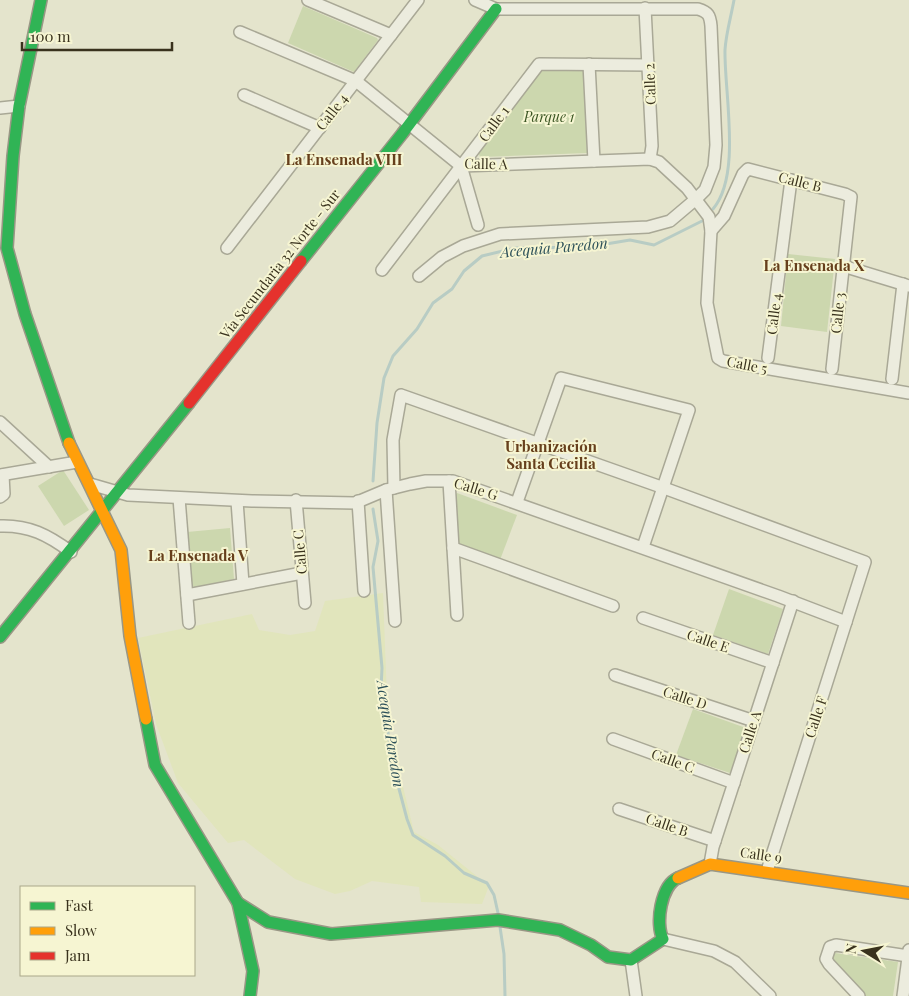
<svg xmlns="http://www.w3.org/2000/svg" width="909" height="996" viewBox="0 0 909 996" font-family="'Playfair Display',serif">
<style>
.farmland{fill:#e1e5bc}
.green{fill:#ccd7ae}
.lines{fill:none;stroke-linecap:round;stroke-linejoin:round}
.stream{stroke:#b8ccc4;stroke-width:3}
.street-casing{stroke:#a9a896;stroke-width:14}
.fast-casing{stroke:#999785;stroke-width:14}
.slow-casing{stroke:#999785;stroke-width:14}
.jam-casing{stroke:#999785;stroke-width:14}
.street{stroke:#ececde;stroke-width:11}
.fast{stroke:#30b455;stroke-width:11}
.slow{stroke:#ff9f0a;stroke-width:11}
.jam{stroke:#e5322d;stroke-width:11}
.labels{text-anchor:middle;stroke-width:4;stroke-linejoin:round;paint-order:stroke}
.street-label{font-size:14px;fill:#39321d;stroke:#f6f5d2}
.park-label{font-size:14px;font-style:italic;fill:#3b5523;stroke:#f6f5d2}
.neighbourhood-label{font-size:15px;font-weight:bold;fill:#663f1c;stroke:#f6f5d2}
.water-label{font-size:15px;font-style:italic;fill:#2c5059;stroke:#f6f5d2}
</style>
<rect width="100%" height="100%" fill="#e4e4cc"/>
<!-- farmland -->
<polygon class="farmland" points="383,593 388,725 414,832 438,845 489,886 482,904 421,902 419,887 372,881 350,891 335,894 295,879 244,840 228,843 178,783 156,724 138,638 252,614 259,630 290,635 315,631 325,601"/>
<!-- green -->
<g class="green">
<polygon points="303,6 377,38 378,40 354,72 288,43"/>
<polygon points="541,69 584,70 587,153 480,157 478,152"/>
<polygon points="788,254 835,259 827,332 781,326"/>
<polygon points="63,470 89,510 64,526 38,486"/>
<polygon points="457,493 517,515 500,560 458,547 454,498"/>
<polygon points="230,528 234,579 196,588 191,585 187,532"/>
<polygon points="729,589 783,609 768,654 713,635"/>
<polygon points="693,709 746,728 730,773 676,755"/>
<polygon points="835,953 898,962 893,996 863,996 829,962 831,955"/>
</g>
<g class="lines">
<!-- stream -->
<g class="stream">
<path d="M713,209C742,175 724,92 725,50C726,33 731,17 734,0"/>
<polyline points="373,481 377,423 384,378 393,356 417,329 433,303 452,289 464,271 482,256 515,248 588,247 630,240 654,245 702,221"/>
<polyline points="373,509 378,541 373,567 382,668 381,689 394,770 407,819 413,835 445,856 464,873 487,883 494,895 498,913"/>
<polyline points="500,927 504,954 505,996"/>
</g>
<defs>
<g id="street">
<polyline points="308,0 391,35"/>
<polyline points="645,8 652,146 650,159"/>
<polyline points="240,32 356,81 461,166 650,159 659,162 687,188 709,217 711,231 707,303 718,358 723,361 909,393"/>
<polyline points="589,64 594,161"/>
<polyline points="244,95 320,128"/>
<polyline points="0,108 19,106"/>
<polyline points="461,166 478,225"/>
<polyline points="711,231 724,216 743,174 748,169 845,194 851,197 832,369"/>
<polyline points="227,248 418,0"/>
<polyline points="843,266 909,286"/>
<polyline points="382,270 539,64 649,65"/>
<path d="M419,276L442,257L463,246L500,234L648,227L670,221L696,199L705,190L714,167L716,145L711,26C710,15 708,12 698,9H496L475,0"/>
<polyline points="768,358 791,180"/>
<polyline points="892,379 903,284"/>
<polyline points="0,422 49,467"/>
<polyline points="0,475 77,462"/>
<polyline points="449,481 457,615"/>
<polyline points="90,484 128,495 252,501 355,503 386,490 410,484 426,481 453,481 778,596 846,622"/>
<polyline points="394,488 393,440 401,395 664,488 865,562 767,871"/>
<polyline points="386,490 395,621"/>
<polyline points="0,497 4,494 3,475"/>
<polyline points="179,498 189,623"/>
<polyline points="296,500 305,603"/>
<polyline points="237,501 243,584"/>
<polyline points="358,501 364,591"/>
<polyline points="517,502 561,378 689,410 643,547"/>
<path d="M0,526C29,525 48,535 71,552"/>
<polyline points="453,548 613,606"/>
<polyline points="187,595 302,573"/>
<polyline points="643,618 773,663"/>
<polyline points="615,675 754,721"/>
<polyline points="613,739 734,783"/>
<polyline points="619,809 715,841"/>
<polyline points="710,864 713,847 793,601"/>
<polyline points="663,939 714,951 735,962 770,996"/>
<polyline points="631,960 636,996"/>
<polyline points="859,996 829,964 826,959 830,947 836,945 908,956"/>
<polyline points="903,996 909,950"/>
</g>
<g id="fast">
<polyline points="41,0 19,106 13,156 7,248 25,314 69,443"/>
<polyline points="301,261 402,134 496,9"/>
<polyline points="0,637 189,403"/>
<polyline points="146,719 155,765 238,903 253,971 250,996"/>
<path d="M238,903L268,922L331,934L498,920L560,930L591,945L608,957L631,960L663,939C655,924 661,885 678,878"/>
</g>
<g id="slow">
<polyline points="69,443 121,550 130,636 146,719"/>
<polyline points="678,878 710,864 909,893"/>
</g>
<polyline id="jam" points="189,403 301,261"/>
</defs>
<!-- street casing -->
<use href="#street" class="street-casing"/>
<!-- fast casing -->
<use href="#fast" class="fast-casing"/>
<!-- slow casing -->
<use href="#slow" class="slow-casing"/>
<!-- jam casing -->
<use href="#jam" class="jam-casing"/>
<!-- street -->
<use href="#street" class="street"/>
<!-- fast -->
<use href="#fast" class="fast"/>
<!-- slow -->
<use href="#slow" class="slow"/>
<!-- jam -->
<use href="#jam" class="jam"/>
</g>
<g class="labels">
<!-- street labels -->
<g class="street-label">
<text transform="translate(650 84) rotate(-92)" y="5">Calle 2</text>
<text transform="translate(332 112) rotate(-52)" y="5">Calle 4</text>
<text transform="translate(494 124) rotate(-53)" y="5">Calle 1</text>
<text transform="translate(486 164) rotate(1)" y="5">Calle A</text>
<text transform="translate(800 182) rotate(14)" y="5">Calle B</text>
<text transform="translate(280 264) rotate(-52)" y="5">Vía Secundaria 32 Norte - Sur</text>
<text transform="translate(838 313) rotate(-84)" y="5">Calle 3</text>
<text transform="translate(774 314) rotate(-83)" y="5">Calle 4</text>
<text transform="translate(747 365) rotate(11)" y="5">Calle 5</text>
<text transform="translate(476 489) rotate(17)" y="5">Calle G</text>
<text transform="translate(300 552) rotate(-95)" y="5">Calle C</text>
<text transform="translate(708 641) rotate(19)" y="5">Calle E</text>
<text transform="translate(685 698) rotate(18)" y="5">Calle D</text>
<text transform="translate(816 717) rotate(-72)" y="5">Calle F</text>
<text transform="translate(750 732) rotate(-72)" y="5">Calle A</text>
<text transform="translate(673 761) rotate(20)" y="5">Calle C</text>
<text transform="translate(667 825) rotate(19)" y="5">Calle B</text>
<text transform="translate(761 855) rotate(8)" y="5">Calle 9</text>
</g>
<!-- park labels -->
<g class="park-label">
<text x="549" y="122">Parque 1</text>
</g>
<!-- neighbourhood labels -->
<g class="neighbourhood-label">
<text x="344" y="165">La Ensenada VIII</text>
<text x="814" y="271">La Ensenada X</text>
<text x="551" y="452">Urbanización<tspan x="551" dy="17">Santa Cecilia</tspan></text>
<text x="198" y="561">La Ensenada V</text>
</g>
<!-- water labels -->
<g class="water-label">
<text transform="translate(554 248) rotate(-5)" y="5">Acequia Paredon</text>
<text transform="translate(390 734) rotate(81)" y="5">Acequia Paredon</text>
</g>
</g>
<!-- legend -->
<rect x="20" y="886" width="175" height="90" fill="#f6f5d2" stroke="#aaa78a"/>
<rect x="30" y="902" width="25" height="8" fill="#30b455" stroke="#aaa78a"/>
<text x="65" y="911" font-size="15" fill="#39321d">Fast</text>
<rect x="30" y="927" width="25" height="8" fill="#ff9f0a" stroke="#aaa78a"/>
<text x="65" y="936" font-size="15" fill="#39321d">Slow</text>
<rect x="30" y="952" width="25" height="8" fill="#e5322d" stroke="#aaa78a"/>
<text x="65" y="961" font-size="15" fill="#39321d">Jam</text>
<!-- north arrow -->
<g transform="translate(864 951) rotate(280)" stroke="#f6f5d2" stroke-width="4" paint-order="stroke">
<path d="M0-4L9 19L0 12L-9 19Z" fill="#39321d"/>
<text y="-8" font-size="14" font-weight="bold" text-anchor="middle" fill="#39321d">N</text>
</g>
<!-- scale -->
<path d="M22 42v8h150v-8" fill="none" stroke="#39321d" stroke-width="2.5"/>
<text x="30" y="42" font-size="15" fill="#39321d" stroke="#f6f5d2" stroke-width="4" paint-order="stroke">100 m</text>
</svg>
